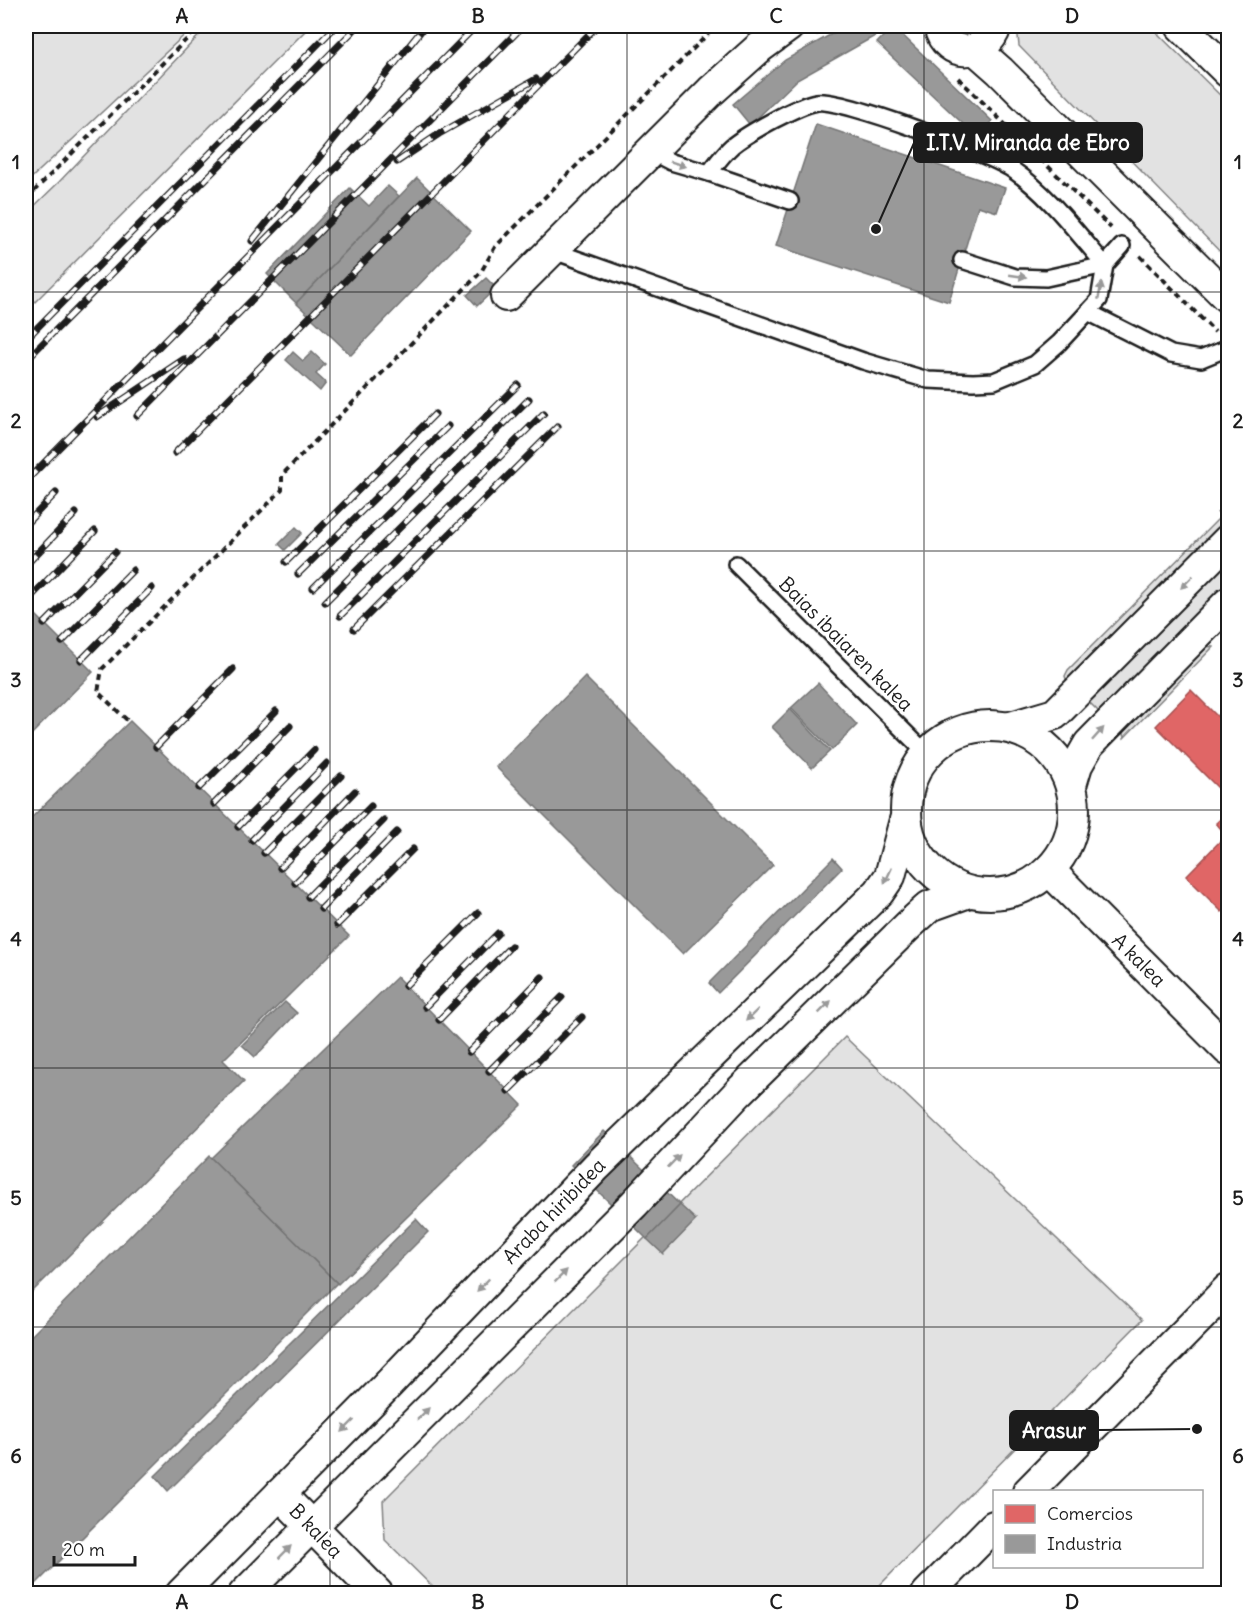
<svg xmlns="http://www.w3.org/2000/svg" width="1254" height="1619" viewBox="0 0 1254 1619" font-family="Delius,sans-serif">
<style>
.green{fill:#e2e2e2;stroke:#7f7f7f;stroke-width:1.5}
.shops{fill:#e06666;stroke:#a55050;stroke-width:1.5}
.industry{fill:#999;stroke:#747474;stroke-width:1.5}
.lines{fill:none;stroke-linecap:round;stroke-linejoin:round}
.service-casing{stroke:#1c1c1c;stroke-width:20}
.minor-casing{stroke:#1c1c1c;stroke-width:34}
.path{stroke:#1c1c1c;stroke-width:4;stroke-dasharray:6 4.5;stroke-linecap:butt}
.service{stroke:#fff;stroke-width:15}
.minor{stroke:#fff;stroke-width:30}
.rail-casing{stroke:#1c1c1c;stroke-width:7}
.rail{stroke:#fff;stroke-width:4.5;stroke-dasharray:14;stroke-linecap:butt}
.oneway{fill:#999}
.grid{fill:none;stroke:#1c1c1c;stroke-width:1.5;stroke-opacity:0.55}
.labels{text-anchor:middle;stroke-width:6;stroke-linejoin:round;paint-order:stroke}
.street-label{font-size:20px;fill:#1c1c1c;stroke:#fff}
.leader{fill:none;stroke:#1c1c1c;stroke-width:2}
.callout-dot{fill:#1c1c1c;stroke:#fff;stroke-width:2}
.callout{fill:#1c1c1c;stroke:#1c1c1c;stroke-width:2}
.callout-label{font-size:21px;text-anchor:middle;font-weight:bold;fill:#fff}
.neatline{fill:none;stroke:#1c1c1c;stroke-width:2}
.grid-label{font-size:20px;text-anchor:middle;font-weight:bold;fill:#1c1c1c}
</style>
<rect width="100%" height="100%" fill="#fff"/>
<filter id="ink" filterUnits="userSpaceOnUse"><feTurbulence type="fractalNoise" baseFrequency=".0167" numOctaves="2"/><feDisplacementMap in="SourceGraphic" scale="12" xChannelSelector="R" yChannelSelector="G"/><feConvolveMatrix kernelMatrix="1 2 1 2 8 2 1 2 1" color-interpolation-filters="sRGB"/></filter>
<g filter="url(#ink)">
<!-- green -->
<g class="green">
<polygon points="26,26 194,26 26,183"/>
<polygon points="208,26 310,26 26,311 26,214 59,182"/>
<polygon points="1017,26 1150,26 1228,103 1228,260 1019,46"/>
<polygon points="1228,509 1228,520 1067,682 1065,676 1068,670"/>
<polygon points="1228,559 1228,583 1100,713 1088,701"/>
<polygon points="1205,646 1213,647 1124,738 1122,730"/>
<polygon points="845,1037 1142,1320 872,1593 439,1593 385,1540 383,1501"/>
</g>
<!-- shops -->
<g class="shops">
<polygon points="1191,690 1228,727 1228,798 1156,726"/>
<polygon points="1228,812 1228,906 1222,912 1186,876 1226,835 1216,823"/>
</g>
<!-- industry -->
<g class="industry">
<polygon points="846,26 867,26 875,36 797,80 750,125 733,104 785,60"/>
<polygon points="893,26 992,121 977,137 877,43"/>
<polygon points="816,124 1005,188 997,212 978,206 949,302 776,246"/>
<polygon points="417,178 471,231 351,355 296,303"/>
<polygon points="388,186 399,196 296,303 267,274 350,188 369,206"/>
<polygon points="486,278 496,288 477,306 467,295"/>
<polygon points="293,352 303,361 312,352 325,364 316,374 326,383 320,391 286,360"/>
<polygon points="296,527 302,533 285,550 279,544"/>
<polygon points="26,605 93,672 26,740"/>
<polygon points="585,677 773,865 683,954 496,767"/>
<polygon points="818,683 857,725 832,750 791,708"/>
<polygon points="790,709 830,751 812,768 772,727"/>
<polygon points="130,721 349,936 223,1060 244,1081 26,1298 26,823"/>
<polygon points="833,858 842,868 718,993 709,983"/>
<polygon points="397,977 522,1105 338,1284 211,1158"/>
<polygon points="285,1002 297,1013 255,1057 242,1045"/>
<polygon points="604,1131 680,1205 647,1239 571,1165"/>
<polygon points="209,1156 337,1283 26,1594 26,1341"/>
<polygon points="680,1205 696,1220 663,1254 647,1239"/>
<polygon points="416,1219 428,1232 168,1491 155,1476"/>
</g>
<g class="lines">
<defs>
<g id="service">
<polyline points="650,151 671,162 709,173"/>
<path d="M790,201L709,173C716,164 724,153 732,146C748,133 798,105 817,102C841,98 990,154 1013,170C1049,195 1077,233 1105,265"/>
<polyline points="551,250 863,361 928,380 973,382 994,381 1035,364 1059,343 1099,300 1105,265"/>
<polyline points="962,260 1015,277 1046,278 1105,265 1122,246"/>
<polyline points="1088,312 1171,354 1201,359 1228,348"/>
<polyline points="736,564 926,753"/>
</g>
<g id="minor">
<path d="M939,26C946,60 987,57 996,26"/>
<polyline points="1181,26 1228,72"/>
<polyline points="975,49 1000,71 1228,298"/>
<polyline points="506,296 711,91 759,48 789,26"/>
<circle cx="990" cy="810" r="84"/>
<polyline points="1011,727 1055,714 1228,540"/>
<polyline points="1071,785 1077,765 1089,744 1228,603"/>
<polyline points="1049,870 1228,1050"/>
<polyline points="1028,1492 1228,1289"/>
<polyline points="280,1494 378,1594"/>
<polyline points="181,1594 380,1393 596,1167 879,892 890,876 905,820"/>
<polyline points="244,1594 634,1204 738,1093 910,924 930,906 969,892"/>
<polyline points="927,1594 994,1526"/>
</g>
</defs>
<!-- service casing -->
<use href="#service" class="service-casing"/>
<!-- minor casing -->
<use href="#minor" class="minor-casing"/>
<!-- path -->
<g class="path">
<polyline points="816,34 832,26"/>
<polyline points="958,78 1111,228"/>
<polyline points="26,199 200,26"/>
<polyline points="1140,256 1215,332"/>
<polyline points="1218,514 1228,503"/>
<polyline points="127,720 98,692 102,669 282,490 282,475 481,272 495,247 716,26"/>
</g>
<!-- service -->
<use href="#service" class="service"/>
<!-- minor -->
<use href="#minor" class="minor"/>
<defs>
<g id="rail">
<polyline points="397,162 439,134 536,79"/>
<polyline points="252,241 425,26"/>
<polyline points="26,339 336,26"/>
<polyline points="26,360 358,26"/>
<polyline points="137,416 523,26"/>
<polyline points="97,417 184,359"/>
<polyline points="175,453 597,26"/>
<polyline points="26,481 476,26"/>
<polyline points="26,524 56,493"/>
<polyline points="286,562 435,414"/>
<polyline points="26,565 76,513"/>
<polyline points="298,574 448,426"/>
<polyline points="313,588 518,385"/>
<polyline points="26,602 95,531"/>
<polyline points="325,602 529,399"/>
<polyline points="340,616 544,413"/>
<polyline points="44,624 115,552"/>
<polyline points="354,629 558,426"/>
<polyline points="62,642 133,570"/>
<polyline points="81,660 152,588"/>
<polyline points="156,747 233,669"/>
<polyline points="199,788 276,711"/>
<polyline points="214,804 290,726"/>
<polyline points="238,827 314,750"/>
<polyline points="252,840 327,763"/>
<polyline points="264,853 341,776"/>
<polyline points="280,868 355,791"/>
<polyline points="295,883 371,806"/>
<polyline points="308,897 384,820"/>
<polyline points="321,909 397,832"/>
<polyline points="337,925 413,849"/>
<polyline points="405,986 478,913"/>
<polyline points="425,1007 498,933"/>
<polyline points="439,1020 511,946"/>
<polyline points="469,1052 542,977"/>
<polyline points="489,1071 562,997"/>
<polyline points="508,1091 582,1017"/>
</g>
</defs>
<!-- rail casing -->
<use href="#rail" class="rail-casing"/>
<!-- rail -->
<use href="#rail" class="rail"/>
</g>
<!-- one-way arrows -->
<defs><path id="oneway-solid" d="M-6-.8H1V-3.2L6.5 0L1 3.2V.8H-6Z" transform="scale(1.5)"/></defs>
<g class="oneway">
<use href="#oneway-solid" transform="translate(678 164) rotate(18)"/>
<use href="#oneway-solid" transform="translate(1018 276) rotate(8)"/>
<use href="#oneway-solid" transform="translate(1100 291) rotate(-79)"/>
<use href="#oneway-solid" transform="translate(1187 582) rotate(135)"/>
<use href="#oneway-solid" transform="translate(1098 734) rotate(-48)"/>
<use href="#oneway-solid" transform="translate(888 876) rotate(115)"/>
<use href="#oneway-solid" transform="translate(825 1007) rotate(-45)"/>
<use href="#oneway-solid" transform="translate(752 1015) rotate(136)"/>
<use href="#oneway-solid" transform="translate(674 1161) rotate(-46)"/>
<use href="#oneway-solid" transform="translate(561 1276) rotate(-45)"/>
<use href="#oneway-solid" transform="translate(483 1285) rotate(134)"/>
<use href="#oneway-solid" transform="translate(423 1414) rotate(-45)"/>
<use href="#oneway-solid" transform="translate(348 1426) rotate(135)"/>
<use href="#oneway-solid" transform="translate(285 1552) rotate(-45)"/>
</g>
</g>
<!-- grid -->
<path class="grid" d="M330,26V1594M627,26V1594M924,26V1594M26,292H1228M26,551H1228M26,810H1228M26,1068H1228M26,1327H1228"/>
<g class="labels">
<!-- street labels -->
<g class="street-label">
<text transform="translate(846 644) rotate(45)" y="7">Baias ibaiaren kalea</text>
<text transform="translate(1139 960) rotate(45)" y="7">A kalea</text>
<text transform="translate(554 1211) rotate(-46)" y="7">Araba hiribidea</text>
<text transform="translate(316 1531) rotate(46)" y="7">B kalea</text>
</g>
</g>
<!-- callouts -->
<path class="leader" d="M876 229L914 143M1197 1429L1098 1430"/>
<g class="callout-dot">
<circle cx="876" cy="229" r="6"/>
<circle cx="1197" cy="1429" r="6"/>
</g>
<g class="callout">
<rect x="914" y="123" width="228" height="39" rx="6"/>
<rect x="1010" y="1411" width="88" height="39" rx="6"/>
</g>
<g class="callout-label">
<text x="1028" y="150">I.T.V. Miranda de Ebro</text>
<text x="1054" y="1438">Arasur</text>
</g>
<!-- margin -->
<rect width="1254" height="1619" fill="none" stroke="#fff" stroke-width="66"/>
<!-- legend -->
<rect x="993" y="1490" width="210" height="78" fill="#ffffff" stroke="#a4a4a4" stroke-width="1.5"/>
<rect x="1005" y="1505" width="30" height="18" fill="#e06666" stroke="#a4a4a4" stroke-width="1.5"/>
<text x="1047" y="1520" font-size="18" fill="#1c1c1c">Comercios</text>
<rect x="1005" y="1535" width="30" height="18" fill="#999999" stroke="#a4a4a4" stroke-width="1.5"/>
<text x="1047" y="1550" font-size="18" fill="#1c1c1c">Industria</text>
<!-- scale -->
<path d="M54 1556v9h81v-9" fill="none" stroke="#1c1c1c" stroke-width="3"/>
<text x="63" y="1556" font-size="18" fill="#1c1c1c" stroke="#ffffff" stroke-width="4.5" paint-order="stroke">20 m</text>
<rect x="33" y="33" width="1188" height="1553" class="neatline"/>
<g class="grid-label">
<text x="182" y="23">A</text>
<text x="478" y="23">B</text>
<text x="776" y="23">C</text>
<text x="1072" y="23">D</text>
<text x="16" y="169">1</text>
<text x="1238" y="169">1</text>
<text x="16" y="428">2</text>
<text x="1238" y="428">2</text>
<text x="16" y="687">3</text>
<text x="1238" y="687">3</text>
<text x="16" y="946">4</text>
<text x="1238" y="946">4</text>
<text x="16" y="1205">5</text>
<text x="1238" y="1205">5</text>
<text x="16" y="1463">6</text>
<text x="1238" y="1463">6</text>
<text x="182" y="1609">A</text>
<text x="478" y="1609">B</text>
<text x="776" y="1609">C</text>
<text x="1072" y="1609">D</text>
</g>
</svg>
